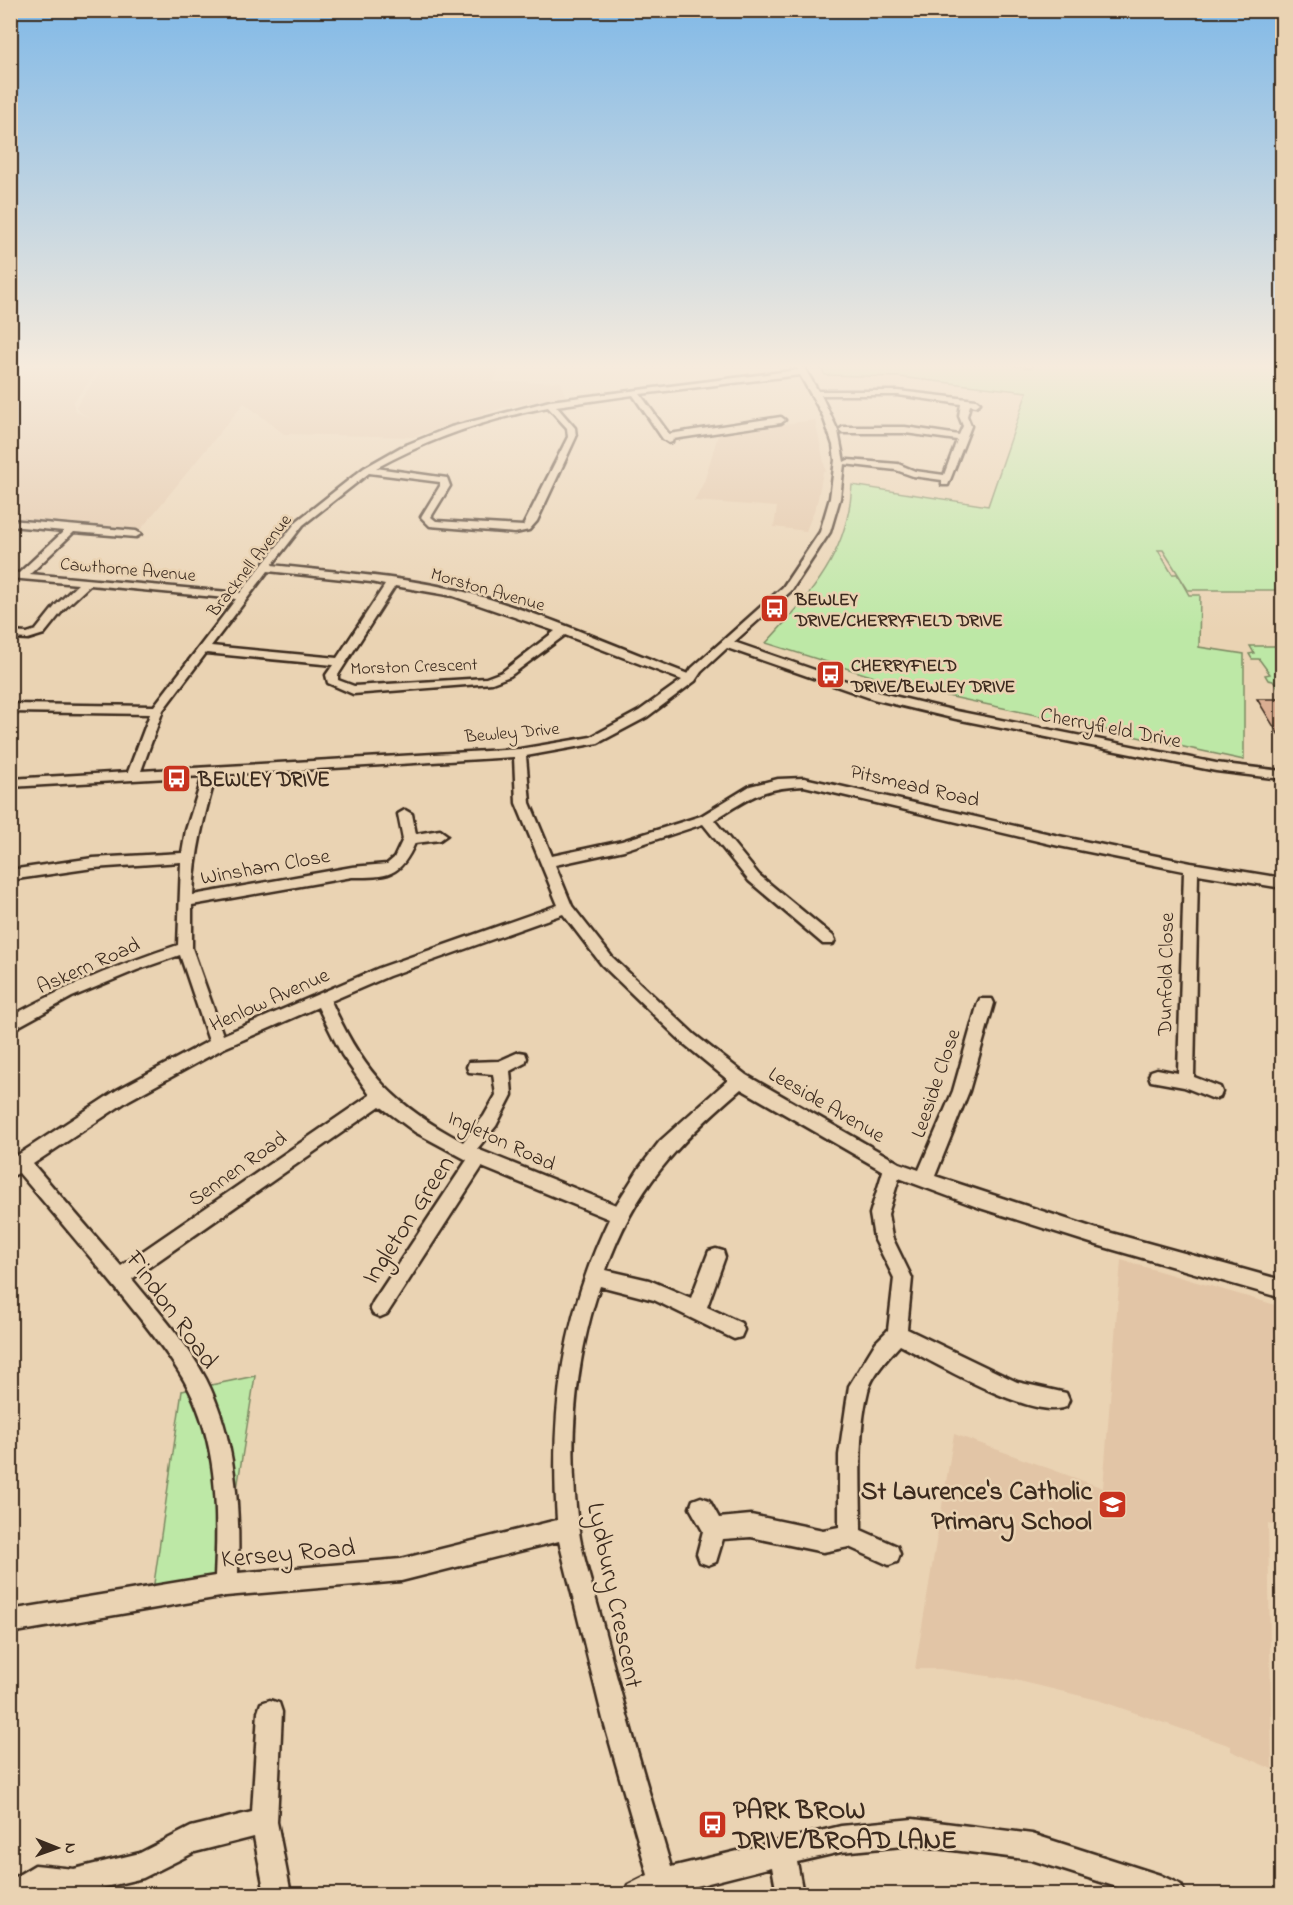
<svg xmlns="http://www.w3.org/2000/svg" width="1293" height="1905" viewBox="0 0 1293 1905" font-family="'Indie Flower',sans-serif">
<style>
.built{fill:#e2c5a6}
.green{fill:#bde8a6;stroke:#7c8962;stroke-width:1.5}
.building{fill:#daae92;stroke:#3b2a1e;stroke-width:1.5}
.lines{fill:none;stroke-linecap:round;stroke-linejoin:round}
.minor-casing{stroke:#3b2a1e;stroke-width:5}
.minor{fill:#ead3b3;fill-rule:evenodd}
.labels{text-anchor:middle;stroke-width:5;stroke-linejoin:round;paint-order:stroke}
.far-street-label{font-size:18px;fill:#3b2a1e;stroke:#ead3b3}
.far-poi-label{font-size:18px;font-weight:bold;fill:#3b2a1e;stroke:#ead3b3;text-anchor:start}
.street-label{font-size:21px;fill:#3b2a1e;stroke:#ead3b3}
.poi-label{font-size:21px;font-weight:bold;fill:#3b2a1e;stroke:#ead3b3;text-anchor:start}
.near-street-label{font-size:26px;fill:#3b2a1e;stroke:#ead3b3}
.near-poi-label{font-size:26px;font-weight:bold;fill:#3b2a1e;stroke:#ead3b3;text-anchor:end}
</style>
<rect width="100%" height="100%" fill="#ead3b3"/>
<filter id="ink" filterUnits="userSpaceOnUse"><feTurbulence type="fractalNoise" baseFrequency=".0167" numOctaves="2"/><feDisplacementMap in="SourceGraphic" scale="12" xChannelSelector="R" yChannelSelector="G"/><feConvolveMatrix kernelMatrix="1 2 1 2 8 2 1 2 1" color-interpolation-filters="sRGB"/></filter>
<g filter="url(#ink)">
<!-- built -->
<g class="built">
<polygon points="41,364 103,364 74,401 74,408 77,412 90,418 78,411 76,406 106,364 500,364 494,382 561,382 565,396 502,408 413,437 284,434 244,403 141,529 11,517 10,376"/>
<polygon points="815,420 826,472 823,472 817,503 806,531 774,527 777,507 694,501 704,482 719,432"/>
<polygon points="1121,1260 1282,1307 1282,1527 1268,1523 1272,1769 1231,1751 1231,1746 1098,1700 1015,1680 940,1669 915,1669 954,1434 1103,1488"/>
</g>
<!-- green -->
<g class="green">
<path d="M819,364H1000L1032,368L1034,364H1282V590H1188L1163,550H1158L1172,574H1177L1189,595H1200L1199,647L1244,654V760L906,687L766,643C811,594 848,555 852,485L988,506L1027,392L899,377L825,375Z"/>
<polygon points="1250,646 1282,646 1282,688 1278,688 1273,681 1268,680 1265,675 1270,674 1259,659 1252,659 1249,654 1254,653"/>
<polygon points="255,1376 228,1545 226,1585 152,1597 182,1391"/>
</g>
<!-- building -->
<polygon class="building" points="1257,699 1282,699 1282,740"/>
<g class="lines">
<defs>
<g id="minor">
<path d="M794,364H802L818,391H898L976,400L980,403L976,406L970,405L967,416L971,426L948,485H942V480L913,476L896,470L844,464L840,498L830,532L791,591L734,642L881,693L956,711L1216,763L1282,771V779L1216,771L956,719L873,699L727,648L701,672L695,681L647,717L598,743L526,756L530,803L552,856L622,841L701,816L750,786L778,779L804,778L1059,836L1191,863L1282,878V888L1198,874L1194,1077L1220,1087L1222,1092L1220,1097L1214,1099L1184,1087L1151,1081L1149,1076L1151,1071L1157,1069L1178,1073L1184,871L1059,846L804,786C760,788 750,798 714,820L759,875L833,936L835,940L833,944H823L749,881L703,824L624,850L555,865L572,906L612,957L695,1035L746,1075L899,1163L919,1170L953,1091L978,1003L980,999H992L994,1003L969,1091L935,1176L1097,1229L1282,1280V1298L1097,1245L980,1208L899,1178L888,1214L892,1237L912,1278L907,1329L1017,1382L1066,1393L1069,1400L1066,1407C1033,1421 933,1362 900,1345C889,1357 872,1375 868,1391C857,1435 861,1484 861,1530L897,1546L900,1554L897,1562L889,1565L849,1547L823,1552L751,1537L723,1539L716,1562L708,1565L700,1562L697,1554L703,1531L690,1508L693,1500L701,1497L709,1500L719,1518L751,1515L823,1530L839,1527V1455L849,1386L876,1342L888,1330L890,1313L894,1278L874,1238L870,1214L883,1171L741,1089C678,1143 634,1189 606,1270L649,1280L691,1298L709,1251L716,1249L723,1251L725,1257L707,1307L741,1323L744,1330L741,1337L734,1339L654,1300L600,1286C573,1364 567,1457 580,1538C585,1566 595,1594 602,1622C623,1704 647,1786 671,1867L841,1826L913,1819L1032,1834L1160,1875L1181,1885L1185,1894H1139L1032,1860L913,1845L841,1852L797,1862L803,1894H777L772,1867L665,1894H624L628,1885L648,1875L603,1719L559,1541L401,1581L226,1596L10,1633V1610L215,1576C218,1518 218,1455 194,1400C181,1370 159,1343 139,1317C100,1268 60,1221 19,1173L10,1177V1160L117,1090L209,1041L180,955L137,970L72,997L10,1031V1017C66,986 118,965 178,945L181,862L93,868L10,880V870L93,858L182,853L186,830L203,776L10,787V779L128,772L150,714L10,712V704L154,706L236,599L90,585L64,609L44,634L28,639L10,638V632L27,633L36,630L56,605L78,584L10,578V572L19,573L64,531L10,526V520L136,531L141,534L136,537L74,532L30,574L240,593L297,521L364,468L401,447L451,427L550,401L798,370ZM800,375L823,416L833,445L835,460L830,498L820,532L783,587L692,668L688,674C612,645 536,610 457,590C397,576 334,572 272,565L303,525L369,473L440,482V486L421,517L430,526L515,533L529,530L537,521L576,437L575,428L556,406L633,395L663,439L669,443L672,442L673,439L781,423L785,420L781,417L669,434L640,394ZM821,395H898L961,404L959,416L963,426L959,435L905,427H843L839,430L843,433H905L957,440L944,475L915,471L898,464L848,460L844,462L838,431ZM548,407L567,428L568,437L523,526L436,521L431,517L450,486L447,478L376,468C430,438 488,419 548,407ZM268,571L371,582L385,585L337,658L211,646ZM395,586L453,596L555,631L502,672L486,678L354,686L338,680V675ZM565,635L682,680L639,711L591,737L520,749L141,771L163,710L206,653L333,665L326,675L328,683L353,694L492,683L510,676ZM514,757L516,803L558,905L379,968L223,1035L192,948V905L352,877C388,877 400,877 415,843L440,840L447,835L440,830L416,834L412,814L405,810L398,814L403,839L394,858L387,864L352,867L193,895C195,851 204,816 216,775ZM563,914L602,965L683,1043L728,1080L660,1141L640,1167L616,1205L477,1149L496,1126L512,1095L510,1071L525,1063L527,1058L525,1053L519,1052L499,1061L469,1062L467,1067L469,1072L493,1074L496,1095L484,1116L463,1142C394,1105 363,1073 331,1001L389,976ZM318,1007L342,1055L370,1095L121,1266L33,1164L129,1100L224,1048ZM380,1106L415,1132L467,1160L373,1302L370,1308L373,1314L380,1317L387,1314L482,1167L609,1219C562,1317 550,1412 557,1520L401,1559L238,1573C240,1507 236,1439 206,1379C187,1343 158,1311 132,1279Z"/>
<polygon points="270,1700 279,1703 282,1712 277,1822 291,1894 265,1894 254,1837 195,1852 143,1878 76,1894 39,1891 35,1894 10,1894 10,1880 35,1865 74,1869 140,1853 191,1827 252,1812 258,1712 261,1703"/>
</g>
</defs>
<!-- minor casing -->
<use href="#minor" class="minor-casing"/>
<!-- minor -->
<use href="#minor" class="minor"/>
</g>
</g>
<!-- sky -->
<linearGradient id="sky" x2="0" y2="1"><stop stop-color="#81b9e7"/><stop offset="0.58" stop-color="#f6ebdd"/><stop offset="1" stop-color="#f6ebdd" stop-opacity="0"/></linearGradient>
<rect width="1293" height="631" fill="url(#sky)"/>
<!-- icons -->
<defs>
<symbol id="bus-square" viewBox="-11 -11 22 22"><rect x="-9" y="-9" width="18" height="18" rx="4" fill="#c8321e" stroke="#ead3b3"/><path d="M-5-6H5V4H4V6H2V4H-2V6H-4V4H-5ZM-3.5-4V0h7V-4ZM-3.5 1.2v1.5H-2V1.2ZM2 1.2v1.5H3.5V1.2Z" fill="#fff"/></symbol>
<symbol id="school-square" viewBox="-11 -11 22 22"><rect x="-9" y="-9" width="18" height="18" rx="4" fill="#c8321e" stroke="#ead3b3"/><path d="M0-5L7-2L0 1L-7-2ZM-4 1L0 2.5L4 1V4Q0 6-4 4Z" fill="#fff"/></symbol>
</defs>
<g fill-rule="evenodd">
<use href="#bus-square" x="758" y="592" width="33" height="33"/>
<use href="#bus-square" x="814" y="658" width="33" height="33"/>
<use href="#bus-square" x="160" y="762" width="33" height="33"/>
<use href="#school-square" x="1096" y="1488" width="33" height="33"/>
<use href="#bus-square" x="696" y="1808" width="33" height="33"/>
</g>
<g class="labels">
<!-- far-street labels -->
<g class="far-street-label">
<text transform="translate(249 565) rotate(-52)" y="6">Bracknell Avenue</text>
<text transform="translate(128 569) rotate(5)" y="6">Cawthorne Avenue</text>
<text transform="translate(488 589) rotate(16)" y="6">Morston Avenue</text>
<text transform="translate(414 666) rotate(-2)" y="6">Morston Crescent</text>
<text transform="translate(512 732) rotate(-5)" y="6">Bewley Drive</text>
</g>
<!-- far-poi labels -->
<g class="far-poi-label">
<text x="795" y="605">BEWLEY<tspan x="795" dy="21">DRIVE/CHERRYFIELD DRIVE</tspan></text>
<text x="851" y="671">CHERRYFIELD<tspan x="851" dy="21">DRIVE/BEWLEY DRIVE</tspan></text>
</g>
<!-- street labels -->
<g class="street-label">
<text transform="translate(1111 727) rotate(11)" y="7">Cherryfield Drive</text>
<text transform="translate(915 785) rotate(13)" y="7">Pitsmead Road</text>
<text transform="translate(265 866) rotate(-10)" y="7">Winsham Close</text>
<text transform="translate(88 965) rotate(-24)" y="7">Askern Road</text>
<text transform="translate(1165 974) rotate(-89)" y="7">Dunfold Close</text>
<text transform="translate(269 999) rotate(-24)" y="7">Henlow Avenue</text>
<text transform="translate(935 1083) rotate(-71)" y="7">Leeside Close</text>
<text transform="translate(827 1104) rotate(30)" y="7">Leeside Avenue</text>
<text transform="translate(502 1140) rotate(25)" y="7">Ingleton Road</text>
<text transform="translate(237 1168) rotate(-35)" y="7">Sennen Road</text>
</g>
<!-- poi labels -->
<g class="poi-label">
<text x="198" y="786">BEWLEY DRIVE</text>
</g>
<!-- near-street labels -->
<g class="near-street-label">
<text transform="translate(407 1219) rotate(-57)" y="9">Ingleton Green</text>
<text transform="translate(173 1309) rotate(54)" y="9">Findon Road</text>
<text transform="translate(288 1552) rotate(-5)" y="9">Kersey Road</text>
<text transform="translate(616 1595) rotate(78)" y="9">Lydbury Crescent</text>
</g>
<!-- near-poi labels -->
<g class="near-poi-label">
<text x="1092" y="1499">St Laurence's Catholic<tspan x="1092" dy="30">Primary School</tspan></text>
<text x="733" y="1818" text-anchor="start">PARK BROW<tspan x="733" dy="30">DRIVE/BROAD LANE</tspan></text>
</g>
</g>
<!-- margin -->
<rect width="1293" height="1905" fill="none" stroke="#ead3b3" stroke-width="36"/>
<rect x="18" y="18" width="1257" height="1869" fill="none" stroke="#3b2a1e" stroke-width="2" filter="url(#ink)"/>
<!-- north arrow -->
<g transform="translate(57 1848) rotate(91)" stroke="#ead3b3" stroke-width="4.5" paint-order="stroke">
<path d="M0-4.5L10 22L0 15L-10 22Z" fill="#3b2a1e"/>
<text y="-9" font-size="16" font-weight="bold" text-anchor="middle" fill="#3b2a1e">N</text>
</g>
</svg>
